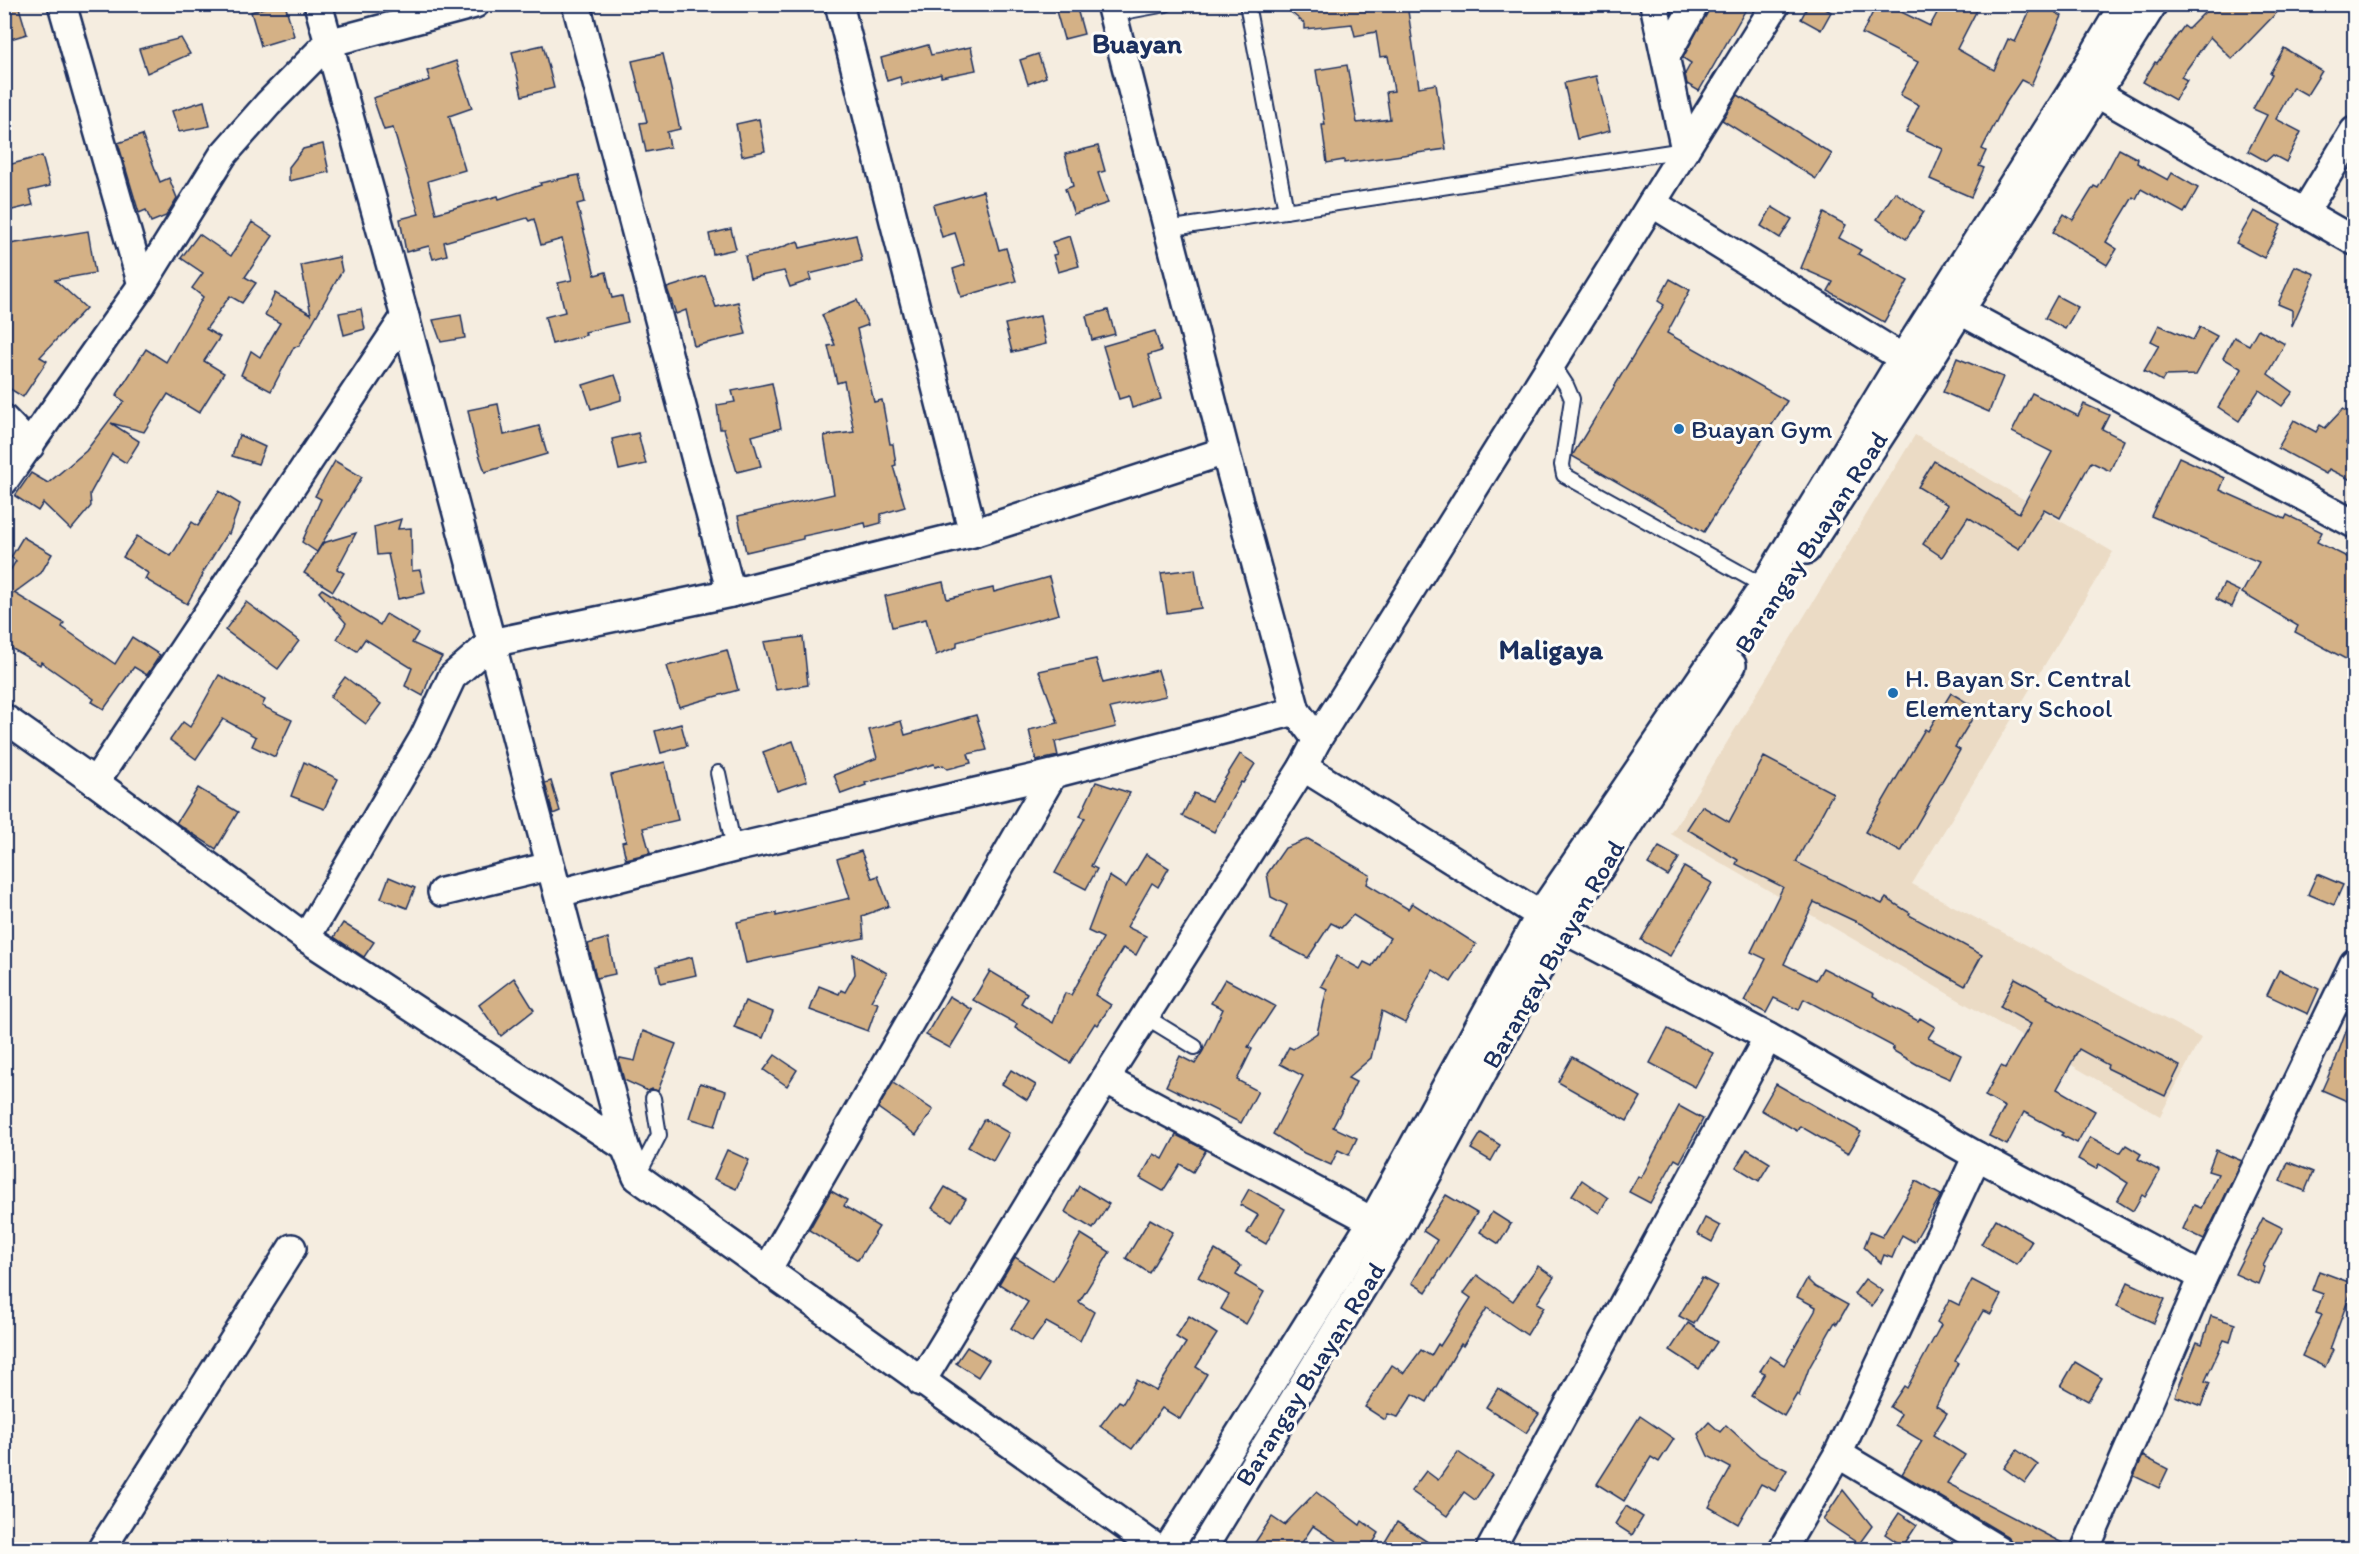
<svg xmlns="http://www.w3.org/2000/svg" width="2359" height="1554" viewBox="0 0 2359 1554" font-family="Itim,sans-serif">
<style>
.built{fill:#ebdbc5}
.building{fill:#d4b186;stroke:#1b2f5e;stroke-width:1.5}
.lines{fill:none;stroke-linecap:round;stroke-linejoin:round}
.service-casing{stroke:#1b2f5e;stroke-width:18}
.minor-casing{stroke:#1b2f5e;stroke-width:32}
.service{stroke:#fdfcf7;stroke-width:14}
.minor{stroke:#fdfcf7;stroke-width:27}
.poi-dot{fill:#1f6fb2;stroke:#fdfcf7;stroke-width:2}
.labels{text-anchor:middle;stroke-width:6;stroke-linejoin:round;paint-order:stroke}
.poi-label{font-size:26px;fill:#1b2f5e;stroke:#fdfcf7;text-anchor:start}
.street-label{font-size:26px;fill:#1b2f5e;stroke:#fdfcf7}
.neighbourhood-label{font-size:27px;font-weight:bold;fill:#1b2f5e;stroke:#fdfcf7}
.quarter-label{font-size:28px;font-weight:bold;fill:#1b2f5e;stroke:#fdfcf7}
</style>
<rect width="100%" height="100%" fill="#f5ede0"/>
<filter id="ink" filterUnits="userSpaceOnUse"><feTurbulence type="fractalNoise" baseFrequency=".0167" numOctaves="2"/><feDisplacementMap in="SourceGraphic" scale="12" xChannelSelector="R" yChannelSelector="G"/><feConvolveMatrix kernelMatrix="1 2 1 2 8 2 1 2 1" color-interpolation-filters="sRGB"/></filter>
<g filter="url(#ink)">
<!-- built -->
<polygon class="built" points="1915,435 2113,552 1912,884 2201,1038 2160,1116 1671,834"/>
<!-- building -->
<g class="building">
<polygon points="4,4 18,4 27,34 4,41"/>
<polygon points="276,4 285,4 294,36 261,46 251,12"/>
<polygon points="1281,4 1407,4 1419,87 1436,84 1446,149 1344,163 1344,160 1327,163 1322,125 1325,125 1316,70 1347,65 1357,123 1390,119 1386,92 1394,91 1388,56 1380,57 1376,32 1355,36 1352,24 1305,29 1305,24"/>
<polygon points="1711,4 1749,4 1699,91 1687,84 1685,74 1691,63 1683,58"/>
<polygon points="1809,4 1817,4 1831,12 1821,30 1801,19"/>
<polygon points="1877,4 1885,4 1930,26 1942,4 1980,4 1957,49 1994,70 2008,39 2015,42 2033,4 2061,4 2056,13 2062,16 2031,85 2021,80 2004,106 1982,149 1986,151 1979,166 1984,168 1971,197 1930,179 1943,149 1906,132 1919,105 1900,95 1918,62 1862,34"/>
<polygon points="2213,4 2285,4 2232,59 2210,37 2181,77 2187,80 2175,100 2143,82 2155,62 2157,63 2184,26 2188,29"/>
<polygon points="1076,5 1084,34 1064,39 1056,11"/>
<polygon points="181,38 190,54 147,73 139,49"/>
<polygon points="543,45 554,88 522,96 512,52"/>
<polygon points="928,45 931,55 971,47 976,70 941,77 941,74 902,85 900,77 887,81 881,58"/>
<polygon points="2284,48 2322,71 2307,95 2293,87 2276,119 2301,132 2286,162 2273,155 2266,161 2248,151 2267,115 2253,109 2272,74 2270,73"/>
<polygon points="663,54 680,129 667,132 670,147 646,152 640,123 647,122 632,61"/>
<polygon points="1038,54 1046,77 1028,84 1020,60"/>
<polygon points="456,61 472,108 449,116 465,170 428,181 436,213 498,196 499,199 541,185 540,183 579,175 585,202 577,204 595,275 606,272 612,298 622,296 628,322 585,332 586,335 552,344 545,317 565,312 558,283 572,280 562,239 541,245 534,219 529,221 527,218 444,242 447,255 433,259 429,246 406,252 400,219 419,214 393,128 384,130 373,98 430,80 427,71"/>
<polygon points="1596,76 1610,131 1577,139 1564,83"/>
<polygon points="1738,95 1832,154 1816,179 1722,120"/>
<polygon points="204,101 210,126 179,132 172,111"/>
<polygon points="759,119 765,151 742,156 736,124"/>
<polygon points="142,135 160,182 169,178 177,198 166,216 151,222 146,210 139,213 118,143"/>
<polygon points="323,144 329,172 289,181 289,167 303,149"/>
<polygon points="1098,146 1105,171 1098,173 1108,203 1074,214 1065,189 1073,186 1065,154"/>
<polygon points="2119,149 2138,159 2137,163 2168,180 2172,173 2198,188 2184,213 2141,189 2136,199 2133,197 2106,242 2117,249 2107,265 2053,232 2064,214 2073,220 2094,186 2098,188"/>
<polygon points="42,156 50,186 29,191 33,205 4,212 4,166"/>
<polygon points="983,191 999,250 1006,248 1016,281 961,297 953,269 965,265 955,233 942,237 933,205"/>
<polygon points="1895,192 1924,212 1906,239 1877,219"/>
<polygon points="1772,207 1792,219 1780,238 1761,226"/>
<polygon points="2254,211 2281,225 2264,258 2236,243"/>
<polygon points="1824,213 1846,225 1839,238 1861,250 1858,254 1908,281 1884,322 1828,291 1833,282 1801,268"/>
<polygon points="252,222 273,236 245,277 256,283 242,303 230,296 206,329 220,337 204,361 224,373 199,413 168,394 144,432 111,423 139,441 138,444 126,463 112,454 90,494 91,506 71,530 43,503 38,511 15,496 31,473 48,483 86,451 124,401 116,396 146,349 166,362 203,297 192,288 203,273 181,258 199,234 231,256"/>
<polygon points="731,229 736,249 713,254 709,234"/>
<polygon points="88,231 95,273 55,280 86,308 40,357 47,361 23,397 4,385 4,245"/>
<polygon points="856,235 862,261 809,274 811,280 790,287 784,271 750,278 745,256 772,251 798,241 800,248"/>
<polygon points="1070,236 1079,266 1058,272 1053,255 1057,254 1052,242"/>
<polygon points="339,257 342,271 299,346 294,347 271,391 241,375 251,351 260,357 280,323 265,315 275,293 311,314 301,265"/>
<polygon points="2295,266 2315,274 2292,326 2292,310 2278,304"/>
<polygon points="705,276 716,307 738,302 746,334 694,346 686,310 676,314 667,288"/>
<polygon points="1670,279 1690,290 1667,333 1787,401 1704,532 1572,456 1664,305 1658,301"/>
<polygon points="2057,296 2078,307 2065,329 2045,318"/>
<polygon points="857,300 868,325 857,329 874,402 882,400 890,444 893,444 896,465 893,466 905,507 881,514 881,523 866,527 865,523 803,536 803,539 746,552 738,516 834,494 824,436 854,432 844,381 837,383 828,346 835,345 822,315"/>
<polygon points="361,309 365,329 344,335 339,313"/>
<polygon points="1108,310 1115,334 1092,340 1086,316"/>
<polygon points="461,315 465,338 441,342 433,320"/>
<polygon points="1040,316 1046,344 1012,352 1005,324"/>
<polygon points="2159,325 2193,340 2200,327 2217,336 2196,375 2165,376 2162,381 2144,371 2159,345 2151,341"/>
<polygon points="2258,329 2285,344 2268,374 2293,392 2282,406 2259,390 2239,421 2218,407 2242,369 2223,358 2234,337 2249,345"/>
<polygon points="1155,331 1161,351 1148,355 1161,399 1132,408 1129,396 1119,399 1103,346"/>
<polygon points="1957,358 2003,377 1989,412 1943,392"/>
<polygon points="615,375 621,392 621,400 591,409 583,385"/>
<polygon points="772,383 781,428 752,436 761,466 737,472 724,429 720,429 717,405 735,402 732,391"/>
<polygon points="2032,393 2078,416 2084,404 2109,415 2102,429 2124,440 2110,471 2091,462 2060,518 2044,509 2019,549 1968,517 1942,557 1923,544 1948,505 1918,487 1934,461 2019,513 2052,452 2012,432"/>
<polygon points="498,404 504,435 539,426 547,454 485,472 474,439 468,410"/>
<polygon points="2343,409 2355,416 2355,427 2346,443 2355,447 2355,482 2329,469 2326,474 2278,448 2294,420 2316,432 2320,425 2325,428"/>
<polygon points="638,433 646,464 619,470 612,439"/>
<polygon points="239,435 265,447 258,464 232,456"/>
<polygon points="2179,457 2225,478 2220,490 2285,519 2287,515 2322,532 2317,542 2355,561 2355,664 2295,632 2298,626 2242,593 2259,562 2151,516"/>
<polygon points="335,461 362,477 317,552 302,542 321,499 315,496"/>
<polygon points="219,491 240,504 229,534 227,533 202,574 203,575 187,604 145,579 148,573 123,557 137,536 171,556 192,522 198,526"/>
<polygon points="401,519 398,529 411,528 412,571 420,570 425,593 398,599 388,554 377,555 374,527"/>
<polygon points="356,533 337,569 344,573 333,591 304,573 323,543"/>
<polygon points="23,537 52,554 41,573 14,593 64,623 62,627 115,664 132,637 160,655 147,675 134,667 104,709 92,702 94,699 41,662 40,665 4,644 4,580 16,561 11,557"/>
<polygon points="1195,569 1201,608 1167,613 1161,573"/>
<polygon points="1049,577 1059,614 957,642 957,647 936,655 926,619 892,627 885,596 943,582 947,599 993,588 994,592"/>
<polygon points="2224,584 2239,591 2232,607 2216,599"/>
<polygon points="322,589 380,625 386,614 418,633 412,643 442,657 430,676 423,696 405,686 412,668 365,639 357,651 337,639 346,623 319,592"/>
<polygon points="246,602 299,641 278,669 225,630"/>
<polygon points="803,637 808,685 776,690 764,642"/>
<polygon points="727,650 738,690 679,707 667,666"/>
<polygon points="1096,659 1103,683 1158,670 1166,696 1110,708 1116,727 1055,742 1058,756 1036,761 1029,730 1058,723 1039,671"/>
<polygon points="219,675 265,700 262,706 292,720 275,757 252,746 256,737 223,719 196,759 170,740 183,722 190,727"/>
<polygon points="345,677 381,704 366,724 330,697"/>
<polygon points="1951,693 1978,709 1955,747 1960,750 1901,852 1865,832 1925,729 1928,731"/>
<polygon points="976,715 987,750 968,754 971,763 948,769 943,765 935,767 934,764 865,783 866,785 841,794 834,775 877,758 869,730 901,721 905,735"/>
<polygon points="681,724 687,746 661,753 655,731"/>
<polygon points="793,741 807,781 777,791 763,752"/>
<polygon points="1240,754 1255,764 1243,783 1241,782 1214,832 1182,816 1194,793 1211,801"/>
<polygon points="1764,757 1833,793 1796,862 1882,904 1886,898 1910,913 1909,915 1982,955 1965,986 1897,948 1863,925 1814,902 1784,964 1816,980 1823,968 1874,994 1873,996 1918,1021 1920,1018 1935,1027 1928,1038 1961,1055 1950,1079 1918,1065 1892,1050 1894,1047 1804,999 1799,1010 1774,998 1766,1013 1744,1001 1766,959 1751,952 1783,887 1736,864 1738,860 1687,829 1702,806 1729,822"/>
<polygon points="304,762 338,779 324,809 291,796"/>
<polygon points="665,762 678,820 643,828 650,853 626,859 622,842 626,841 611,775"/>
<polygon points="551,781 560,811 553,814 545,783"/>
<polygon points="1096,782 1130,793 1091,866 1097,869 1086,889 1055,873 1085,818 1080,816"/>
<polygon points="198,788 238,812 216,849 176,823"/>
<polygon points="1308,839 1370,875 1367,884 1408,909 1412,903 1476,944 1451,982 1433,970 1405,1023 1382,1011 1371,1058 1348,1078 1356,1082 1333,1127 1357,1138 1349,1155 1338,1150 1331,1165 1304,1153 1273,1134 1303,1076 1280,1064 1289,1047 1293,1049 1317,1033 1327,989 1321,986 1337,956 1360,969 1364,962 1372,966 1390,938 1353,915 1341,928 1331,923 1308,958 1271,939 1287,905 1271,897 1267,874 1285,848"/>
<polygon points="1659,847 1679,858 1668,876 1648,864"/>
<polygon points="861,851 872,878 878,876 889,906 862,916 864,938 746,963 737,922 776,913 776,916 850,898 837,859"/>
<polygon points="1146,854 1169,868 1158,887 1152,883 1127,927 1146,936 1136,955 1123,948 1095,995 1111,1005 1098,1025 1095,1023 1070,1063 1015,1028 1017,1024 973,1000 990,971 1027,993 1021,1003 1053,1023 1065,993 1071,995 1103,938 1088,931 1109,876 1126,887"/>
<polygon points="1684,867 1712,883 1670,956 1641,940"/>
<polygon points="2317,874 2343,885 2334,905 2308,894"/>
<polygon points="389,877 415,888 407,908 381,898"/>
<polygon points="343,923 374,942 364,957 334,937"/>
<polygon points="608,938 615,974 596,978 588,944"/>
<polygon points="853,954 887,973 871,1001 878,1003 868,1031 810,1010 819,986 839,994 841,990 845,992 855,974"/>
<polygon points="692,957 696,975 661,983 657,966"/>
<polygon points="2279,970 2319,989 2308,1014 2267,995"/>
<polygon points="514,978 534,1010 501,1036 479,1005"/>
<polygon points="2015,978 2048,996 2047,998 2180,1066 2165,1096 2107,1068 2108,1065 2079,1049 2057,1089 2095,1111 2077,1143 2061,1135 2063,1133 2024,1112 2007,1145 1989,1136 2005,1107 1985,1096 2001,1066 2005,1068 2031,1024 2000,1007"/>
<polygon points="1225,979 1275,1006 1248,1047 1252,1049 1237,1080 1258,1091 1241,1123 1166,1086 1180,1056 1195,1064 1203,1051 1223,1009 1211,1003"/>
<polygon points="949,996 973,1010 950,1048 926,1035"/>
<polygon points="745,1001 773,1012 763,1038 734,1027"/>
<polygon points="2352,1015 2355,1015 2355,1083 2347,1101 2322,1090 2331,1070 2332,1070"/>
<polygon points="1668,1029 1713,1053 1695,1087 1650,1063"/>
<polygon points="643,1031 676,1044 658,1091 652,1089 648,1091 624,1080 619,1062 620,1058 635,1061"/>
<polygon points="775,1055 797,1070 787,1086 764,1070"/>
<polygon points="1572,1057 1641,1097 1627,1121 1558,1082"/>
<polygon points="1011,1070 1036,1085 1027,1100 1002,1084"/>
<polygon points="700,1083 726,1091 715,1126 689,1118"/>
<polygon points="893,1083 933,1110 916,1135 878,1108"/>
<polygon points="1776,1084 1861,1132 1848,1154 1800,1126 1797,1131 1761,1110"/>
<polygon points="1679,1106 1703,1119 1680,1162 1675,1159 1650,1203 1629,1192 1638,1176 1641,1178"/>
<polygon points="984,1119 1009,1133 993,1161 968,1147"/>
<polygon points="1481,1133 1500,1145 1491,1161 1471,1149"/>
<polygon points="1176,1135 1206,1150 1193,1172 1180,1164 1163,1191 1140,1178 1154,1154 1163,1159"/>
<polygon points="2090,1137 2120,1153 2126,1145 2141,1154 2138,1159 2160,1171 2145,1197 2142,1195 2133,1211 2117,1201 2128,1183 2099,1164 2096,1169 2078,1159"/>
<polygon points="1747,1149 1770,1163 1759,1181 1736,1167"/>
<polygon points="727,1150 749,1160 736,1189 714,1179"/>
<polygon points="2216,1150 2242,1161 2204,1239 2183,1229 2194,1205 2201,1208 2218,1174 2208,1171"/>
<polygon points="2288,1162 2313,1172 2305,1191 2280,1181"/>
<polygon points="1582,1180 1608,1198 1599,1213 1572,1195"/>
<polygon points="1916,1181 1941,1195 1914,1242 1902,1235 1892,1258 1884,1255 1881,1263 1864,1247 1870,1232 1882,1237"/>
<polygon points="1079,1186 1109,1204 1093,1229 1065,1212"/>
<polygon points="945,1187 966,1199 952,1221 932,1208"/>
<polygon points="1249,1189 1285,1209 1266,1244 1247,1233 1258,1215 1240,1205"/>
<polygon points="831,1191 847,1200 844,1206 879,1227 858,1260 809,1230"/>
<polygon points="1446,1195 1477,1213 1426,1292 1412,1283 1437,1240 1423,1231"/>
<polygon points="1492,1212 1511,1224 1499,1244 1480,1232"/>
<polygon points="1705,1218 1720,1226 1712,1242 1697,1234"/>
<polygon points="2263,1218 2283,1228 2263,1266 2265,1267 2258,1284 2235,1274"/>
<polygon points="1150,1219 1173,1232 1149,1273 1126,1258"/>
<polygon points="1996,1219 2032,1241 2017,1265 1981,1244"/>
<polygon points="1081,1234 1110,1252 1079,1302 1094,1312 1080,1341 1046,1322 1032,1342 1011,1328 1028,1302 999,1284 1015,1257 1053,1281"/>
<polygon points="1215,1250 1241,1266 1236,1275 1264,1292 1246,1324 1221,1309 1229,1295 1198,1277"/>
<polygon points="1538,1266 1554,1277 1537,1303 1544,1307 1527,1335 1487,1308 1463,1346 1461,1344 1427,1402 1413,1394 1398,1417 1388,1414 1385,1420 1365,1407 1392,1365 1404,1373 1421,1350 1431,1356 1438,1344 1440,1346 1471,1298 1464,1293 1477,1275 1513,1301"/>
<polygon points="2319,1271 2354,1284 2330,1349 2333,1350 2325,1367 2302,1356 2322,1315 2316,1313 2323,1294 2312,1290"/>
<polygon points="1702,1278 1717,1286 1694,1324 1679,1316"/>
<polygon points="1807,1279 1815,1287 1848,1305 1837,1324 1835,1322 1809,1368 1799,1396 1797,1394 1784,1416 1751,1396 1765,1373 1760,1371 1770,1356 1784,1365 1815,1311 1816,1307 1797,1297"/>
<polygon points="1865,1279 1883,1291 1872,1306 1854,1294"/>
<polygon points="1972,1280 2001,1295 1991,1314 1983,1311 1955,1361 1958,1363 1936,1406 1947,1413 1933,1435 1965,1455 1947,1483 2070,1547 2070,1550 2015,1550 2012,1542 2007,1536 1902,1474 1922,1441 1895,1425 1901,1414 1890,1407 1904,1386 1907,1388 1941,1325 1937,1322 1949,1300 1959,1305"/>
<polygon points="2128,1282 2165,1299 2154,1323 2117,1306"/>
<polygon points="1189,1316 1217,1334 1196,1367 1207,1374 1180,1419 1162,1408 1132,1449 1100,1426 1119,1401 1123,1403 1136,1380 1156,1391 1186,1343 1176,1337"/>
<polygon points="2211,1316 2235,1324 2230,1342 2224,1340 2205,1381 2210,1383 2201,1406 2175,1396 2197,1342 2202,1344"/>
<polygon points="1688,1323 1717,1342 1699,1369 1670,1350"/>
<polygon points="967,1347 989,1360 978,1377 956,1363"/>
<polygon points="2075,1362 2102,1378 2088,1401 2061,1386"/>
<polygon points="1498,1388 1539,1414 1526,1433 1486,1407"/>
<polygon points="1640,1416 1674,1439 1659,1462 1651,1457 1624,1501 1597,1484"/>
<polygon points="1709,1422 1720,1432 1726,1425 1760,1456 1787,1470 1775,1491 1761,1484 1738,1524 1709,1507 1731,1468 1708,1456 1698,1434"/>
<polygon points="2017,1450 2038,1465 2025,1483 2004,1468"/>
<polygon points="1458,1452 1492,1475 1475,1500 1464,1492 1447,1516 1411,1491 1426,1471 1438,1480"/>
<polygon points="2143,1456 2168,1469 2159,1488 2134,1476"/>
<polygon points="1843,1490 1872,1526 1859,1544 1823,1520"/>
<polygon points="1316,1492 1360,1525 1362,1521 1379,1533 1369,1550 1350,1550 1313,1526 1297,1550 1250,1550 1272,1517 1284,1525"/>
<polygon points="1626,1506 1643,1517 1632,1535 1615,1524"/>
<polygon points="1899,1513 1917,1525 1903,1546 1885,1534"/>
<polygon points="1397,1522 1440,1550 1380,1550"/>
</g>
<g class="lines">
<defs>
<g id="service">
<polyline points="1247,4 1286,211"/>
<polyline points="1112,14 1166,4"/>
<polyline points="1167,229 1684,150"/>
<polyline points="1551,362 1566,385 1572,399 1562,465 1564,475 1764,586"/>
<polyline points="718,773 734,848"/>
<polyline points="1146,1017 1195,1047"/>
<polyline points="637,1177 659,1135 653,1098"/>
</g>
<g id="minor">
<polyline points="62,4 142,285"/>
<polyline points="318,4 405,317 625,1147"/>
<polyline points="576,4 731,593"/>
<polyline points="839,4 973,533"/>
<polyline points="1110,4 1225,451 1296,711 1317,740"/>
<polyline points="1654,4 1685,150"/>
<polyline points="1666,56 1695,4"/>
<polyline points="2084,86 2354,241"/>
<polyline points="1652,203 1917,367"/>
<polyline points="2304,213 2354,131"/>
<polyline points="1944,302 2354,524"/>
<polyline points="4,419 30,446"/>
<polyline points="4,481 142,285 223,155 268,104 328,43 475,4"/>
<polyline points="1806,550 1923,370 2153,4"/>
<polyline points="4,718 95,782 306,938 625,1147 637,1177 1159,1550"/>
<polyline points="1303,767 1561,928 1768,1037 1977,1156 2203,1277"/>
<polyline points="95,782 405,317"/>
<polyline points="442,892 550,866"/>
<polyline points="559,893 734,848 1053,774 1296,711"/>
<polyline points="306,938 424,737 452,677 491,643 731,593 973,533 1225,451"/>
<polyline points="1105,1079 1387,1229"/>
<polyline points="767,1270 1053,774"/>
<polyline points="921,1382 1105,1079 1303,767 1317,740 1776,4"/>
<polyline points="1838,1454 1999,1550"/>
<polyline points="101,1550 292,1248"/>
<polyline points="1167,1550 1373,1220 1541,913 1764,586 1902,359 2077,83 2124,4"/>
<polyline points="1202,1550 1395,1234 1561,928 1732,665"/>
<polyline points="1490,1550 1768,1037"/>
<polyline points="1782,1550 1838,1454 1977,1156"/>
<polyline points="2085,1550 2203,1277 2354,963"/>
</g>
</defs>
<!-- service casing -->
<use href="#service" class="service-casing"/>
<!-- minor casing -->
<use href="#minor" class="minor-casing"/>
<!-- service -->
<use href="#service" class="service"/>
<!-- minor -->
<use href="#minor" class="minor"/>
</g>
</g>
<!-- markers -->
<g class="poi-dot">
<circle cx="1679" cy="429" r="6"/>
<circle cx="1893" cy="693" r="6"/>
</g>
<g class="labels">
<!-- poi labels -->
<g class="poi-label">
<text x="1691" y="438">Buayan Gym</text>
<text x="1905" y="687">H. Bayan Sr. Central<tspan x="1905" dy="30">Elementary School</tspan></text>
</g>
<!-- street labels -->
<g class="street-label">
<text transform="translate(1811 542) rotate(-57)" y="9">Barangay Buayan Road</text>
<text transform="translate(1553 954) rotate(-60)" y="9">Barangay Buayan Road</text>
<text transform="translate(1310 1374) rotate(-58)" y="9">Barangay Buayan Road</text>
</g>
<!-- neighbourhood labels -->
<g class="neighbourhood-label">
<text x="1551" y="659">Maligaya</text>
</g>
<!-- quarter labels -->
<g class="quarter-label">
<text x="1137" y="53">Buayan</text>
</g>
</g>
<!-- margin -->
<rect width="2359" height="1554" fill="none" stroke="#fdfcf7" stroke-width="24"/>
<rect x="12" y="12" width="2335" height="1530" fill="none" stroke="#1b2f5e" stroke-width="2" filter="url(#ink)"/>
</svg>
